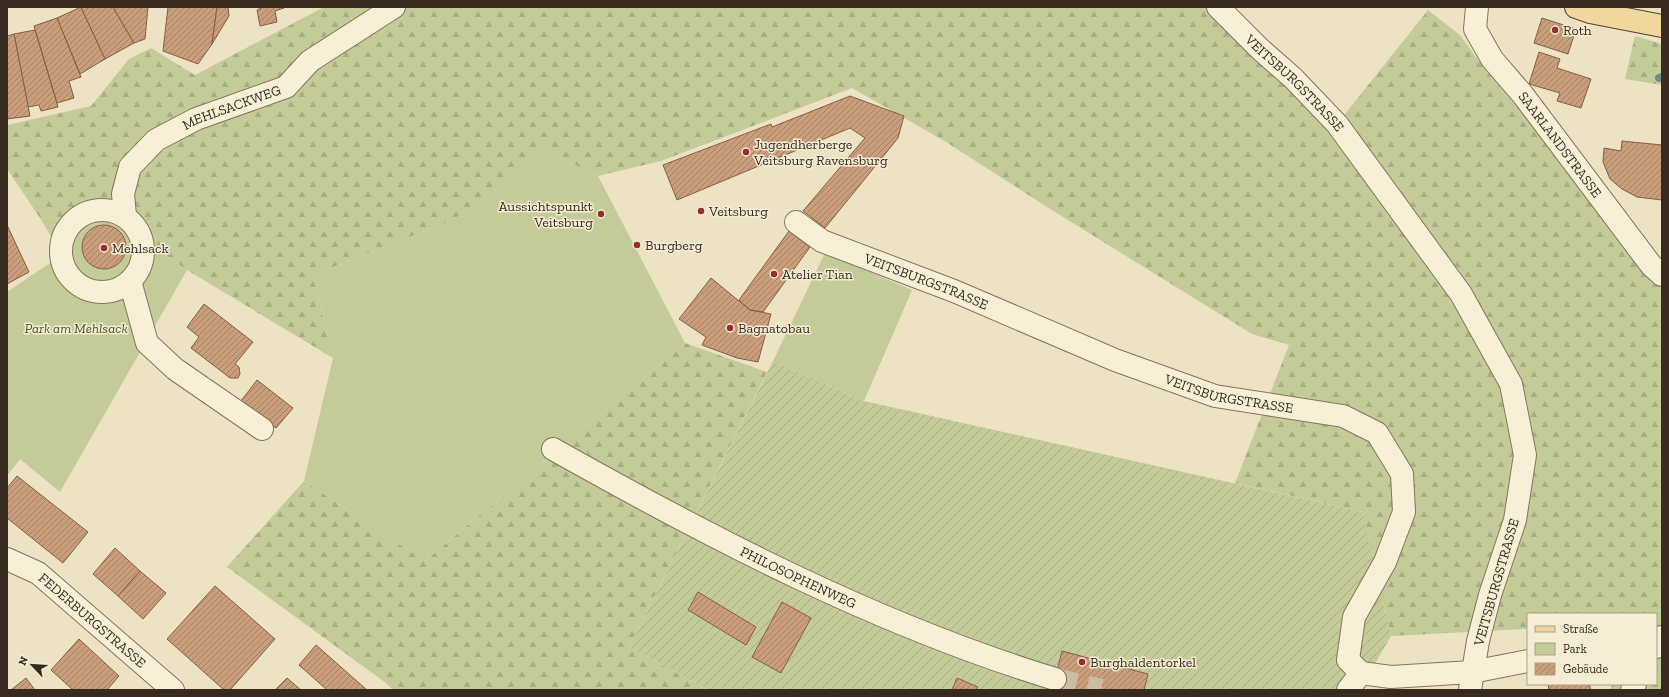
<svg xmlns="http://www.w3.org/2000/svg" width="1669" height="697" viewBox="0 0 1669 697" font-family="'Zilla Slab',serif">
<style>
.forest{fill:url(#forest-firs)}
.park{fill:#c3cb98}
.garden{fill:url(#garden-furrows)}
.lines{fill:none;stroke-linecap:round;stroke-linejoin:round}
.stream{stroke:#6d8e86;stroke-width:8}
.building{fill:url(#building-hatch);stroke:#855e42}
.minor-tunnel{stroke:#c9bda3;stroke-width:22;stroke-dasharray:22 11;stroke-linecap:butt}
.minor-casing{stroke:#87735b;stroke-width:24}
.primary-casing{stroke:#55422f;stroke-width:24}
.minor{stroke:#f8efd7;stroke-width:22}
.primary{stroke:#efd79d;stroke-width:22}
.poi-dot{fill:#942f2d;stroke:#f4ecd3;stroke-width:1.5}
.labels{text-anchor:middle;stroke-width:3;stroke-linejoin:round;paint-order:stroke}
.poi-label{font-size:14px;fill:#372b1f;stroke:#f4ecd3;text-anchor:start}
.street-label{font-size:14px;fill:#372b1f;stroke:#f4ecd3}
.park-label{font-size:14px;font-style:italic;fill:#465326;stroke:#f4ecd3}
</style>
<defs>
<pattern id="forest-firs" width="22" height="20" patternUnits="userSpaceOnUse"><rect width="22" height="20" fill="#c3cb98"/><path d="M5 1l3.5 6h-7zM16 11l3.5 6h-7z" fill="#a8ae83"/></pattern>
<pattern id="garden-furrows" width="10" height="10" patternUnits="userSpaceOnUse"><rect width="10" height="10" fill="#c3cb98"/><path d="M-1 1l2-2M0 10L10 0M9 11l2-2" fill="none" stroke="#a8ae83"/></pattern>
<pattern id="building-hatch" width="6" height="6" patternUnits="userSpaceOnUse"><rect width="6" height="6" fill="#ca9e7b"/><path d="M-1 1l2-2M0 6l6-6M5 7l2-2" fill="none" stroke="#a58164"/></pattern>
</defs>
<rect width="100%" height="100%" fill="#ede2c4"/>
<!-- forest -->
<g class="forest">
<polygon points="324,7 1232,7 1337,124 1428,10 1460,35 1487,72 1514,91 1662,275 1662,690 1610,690 1612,684 1656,684 1656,614 1528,614 1528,629 1391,636 1363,512 1235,483 1289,345 1252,334 1047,207 946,142 852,88 661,161 598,176 545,151 499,188 453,220 313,275 333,358 187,270 106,215 40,218 7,169 7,125 91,106 129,59 151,48 195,75"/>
<polygon points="1635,36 1662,44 1662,85 1625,79"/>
<polygon points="685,343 767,372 629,647 708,690 393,690 386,683 227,567 304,481 425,561"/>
</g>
<!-- park -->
<g class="park">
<polygon points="545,151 598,176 685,343 425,561 304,481 333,358 313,275 453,220 499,188"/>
<polygon points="105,215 187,270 60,492 20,459 7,476 7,292 62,255 40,218"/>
<polygon points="825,253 912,290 864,401 773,361"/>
</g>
<!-- garden -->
<polygon class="garden" points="773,361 864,401 1363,512 1391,636 1360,690 708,690 629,647"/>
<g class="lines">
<!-- stream -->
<polyline class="stream" points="1659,78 1662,77"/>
</g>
<!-- building -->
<g class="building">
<polygon points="81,7 105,59 80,74 57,18"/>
<polygon points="81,7 113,7 134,43 105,59"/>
<polygon points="113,7 148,7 145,39 134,43"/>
<polygon points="168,7 217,7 212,44 198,64 163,51"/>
<polygon points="217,7 228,7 229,16 212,44"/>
<polygon points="263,7 284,7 284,8 275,11 277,22 260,26 257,10"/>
<polygon points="57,18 81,77 69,81 74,98 57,103 34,26"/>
<polygon points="1542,18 1576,29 1568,54 1534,43"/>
<polygon points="35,30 58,107 41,111 39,105 28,107 14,34"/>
<polygon points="14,34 30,116 7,119 7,36"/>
<polygon points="1539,52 1560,59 1557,68 1591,79 1581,108 1557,101 1560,93 1529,84"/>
<polygon points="850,96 904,116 898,138 825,228 803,211 865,138 850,128 677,200 663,165 771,124 772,127"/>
<polygon points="1622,141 1662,145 1662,200 1637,197 1622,189 1610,179 1603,162 1604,148 1621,151"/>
<polygon points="7,225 29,272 7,284"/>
<circle cx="104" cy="247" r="22"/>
<polygon points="789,231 810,247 763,312 750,310 739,300"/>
<polygon points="711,278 750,310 771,314 758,362 737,358 702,345 706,337 679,319"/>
<polygon points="204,304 253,342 235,364 239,367 240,374 238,378 230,378 191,348 199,337 187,327"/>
<polygon points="257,380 293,408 276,428 241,401"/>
<polygon points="17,476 88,532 63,563 7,518 7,488"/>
<polygon points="115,548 140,571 118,596 93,574"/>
<polygon points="140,571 166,593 143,619 118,596"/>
<polygon points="215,586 275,639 230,690 224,690 167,639"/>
<polygon points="698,592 756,627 746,645 688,610"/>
<polygon points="782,602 811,618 781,673 752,657"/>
<polygon points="79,639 119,676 107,690 73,690 51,670"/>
<polygon points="316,645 367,690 327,690 299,665"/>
<polygon points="1062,651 1148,674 1144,690 1052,690"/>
<polygon points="26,678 35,690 11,690"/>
<polygon points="287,678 301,690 275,690"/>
<polygon points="957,678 978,687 976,690 952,690"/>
<polygon points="1550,684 1589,684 1591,690 1549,690 1548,685"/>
</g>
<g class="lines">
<!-- minor-tunnel -->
<polyline class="minor-tunnel" points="1055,679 1101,690"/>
<defs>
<g id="minor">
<path id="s1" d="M1218,7L1260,49L1293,78L1337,124L1461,294L1511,384L1525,455L1515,520L1490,595L1478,641L1470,690"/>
<path id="s2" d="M1477,7L1475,29L1492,59L1523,95L1651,265L1662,275"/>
<circle cx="102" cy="251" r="41"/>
<path id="s3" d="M125,216L123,194L130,167L156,140L196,119L286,87L310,61L394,7"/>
<path id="s4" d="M796,222L822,241L954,291L1115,360L1215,396L1343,416L1377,433L1402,474L1404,512L1385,562L1354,617L1348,660L1361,673L1391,677L1472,672L1528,661"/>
<polyline points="130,281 147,343 175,369 262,429"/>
<path id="s5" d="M553,449C713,539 878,625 1055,679"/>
<path id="s6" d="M7,559L38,573L173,690"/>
<polyline points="1656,647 1662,637"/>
<polyline points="1348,690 1361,673"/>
<polyline points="1632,690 1635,684"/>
</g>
<polyline id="primary" points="1576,7 1590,12 1662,26"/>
</defs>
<!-- minor casing -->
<use href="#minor" class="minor-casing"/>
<!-- primary casing -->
<use href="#primary" class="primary-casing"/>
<!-- minor -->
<use href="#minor" class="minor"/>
<!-- primary -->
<use href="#primary" class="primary"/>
</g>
<!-- markers -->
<g class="poi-dot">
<circle cx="1555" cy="30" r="4"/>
<circle cx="746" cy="152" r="4"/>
<circle cx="701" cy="211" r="4"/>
<circle cx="601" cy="214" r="4"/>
<circle cx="637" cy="245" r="4"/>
<circle cx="104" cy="248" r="4"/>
<circle cx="774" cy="274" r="4"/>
<circle cx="730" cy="328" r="4"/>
<circle cx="1082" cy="662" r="4"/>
</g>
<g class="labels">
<!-- poi labels -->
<g class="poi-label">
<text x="1563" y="35">Roth</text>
<text x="754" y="149">Jugendherberge<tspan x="754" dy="16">Veitsburg Ravensburg</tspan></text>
<text x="593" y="211" text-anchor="end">Aussichtspunkt<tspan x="593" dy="16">Veitsburg</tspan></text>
<text x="709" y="216">Veitsburg</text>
<text x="645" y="250">Burgberg</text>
<text x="112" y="253">Mehlsack</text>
<text x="782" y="279">Atelier Tian</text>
<text x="738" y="333">Bagnatobau</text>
<text x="1090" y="667">Burghaldentorkel</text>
</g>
<!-- street labels -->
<g class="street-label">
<text dy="5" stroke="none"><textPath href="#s1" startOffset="108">VEITSBURGSTRASSE</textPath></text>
<text dy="5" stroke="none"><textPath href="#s3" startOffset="170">MEHLSACKWEG</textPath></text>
<text dy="5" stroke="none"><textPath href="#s2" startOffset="166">SAARLANDSTRASSE</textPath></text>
<text dy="5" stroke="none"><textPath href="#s4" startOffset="144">VEITSBURGSTRASSE</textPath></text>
<text dy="5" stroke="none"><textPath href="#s4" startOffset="468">VEITSBURGSTRASSE</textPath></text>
<text dy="5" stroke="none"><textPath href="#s5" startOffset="277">PHILOSOPHENWEG</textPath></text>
<text transform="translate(1496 582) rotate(-74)" y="5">VEITSBURGSTRASSE</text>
<text dy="5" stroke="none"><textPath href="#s6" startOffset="106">FEDERBURGSTRASSE</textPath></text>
</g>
<!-- park labels -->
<g class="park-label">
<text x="76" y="333">Park am Mehlsack</text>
</g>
</g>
<!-- border -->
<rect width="1669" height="697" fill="none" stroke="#372b1f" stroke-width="16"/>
<!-- legend -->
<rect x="1527" y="613" width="130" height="72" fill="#f4ecd3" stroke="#a89f8b"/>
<rect x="1535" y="626" width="20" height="6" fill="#efd79d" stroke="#a89f8b"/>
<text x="1563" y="633" font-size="12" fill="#372b1f">Straße</text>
<rect x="1535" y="643" width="20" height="12" fill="#c3cb98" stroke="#a89f8b"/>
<text x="1563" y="653" font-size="12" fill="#372b1f">Park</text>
<rect x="1535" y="663" width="20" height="12" fill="url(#building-hatch)" stroke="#a89f8b"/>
<text x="1563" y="673" font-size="12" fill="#372b1f">Gebäude</text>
<!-- north arrow -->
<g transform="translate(32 665) rotate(295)" stroke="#f4ecd3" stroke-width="3" paint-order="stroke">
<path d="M0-3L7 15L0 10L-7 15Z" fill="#372b1f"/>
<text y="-6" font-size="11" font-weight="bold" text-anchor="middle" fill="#372b1f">N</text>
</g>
</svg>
